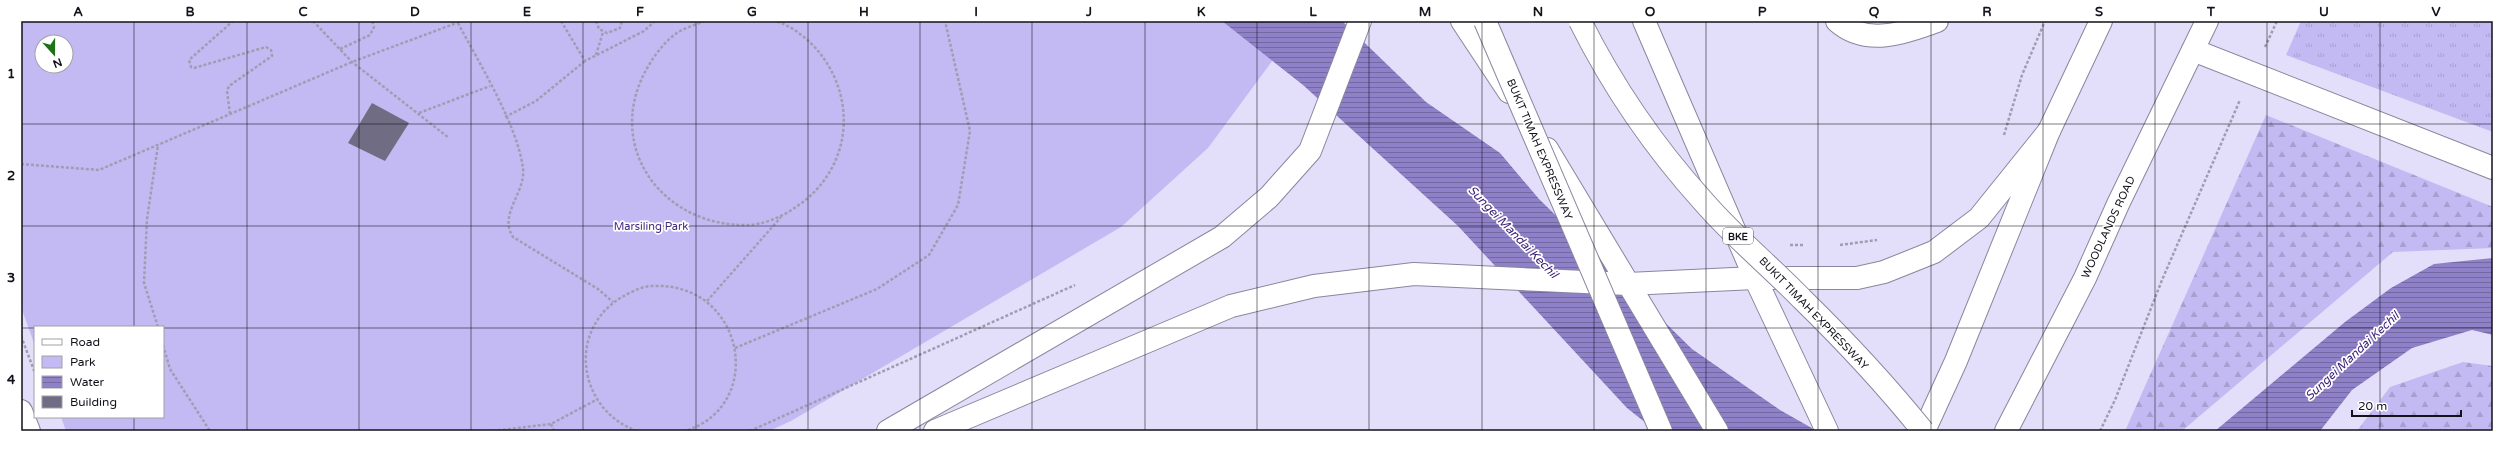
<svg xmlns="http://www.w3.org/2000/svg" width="2514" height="452" viewBox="0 0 2514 452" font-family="'Varela Round',sans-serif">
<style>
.grass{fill:url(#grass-tufts)}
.forest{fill:url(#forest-firs)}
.green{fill:#c3baf3;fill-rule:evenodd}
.water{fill:url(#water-rules)}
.building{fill:#706c84}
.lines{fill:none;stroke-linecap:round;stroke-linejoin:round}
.minor-casing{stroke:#89869e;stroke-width:24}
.major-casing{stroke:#89869e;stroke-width:24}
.highway-casing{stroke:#89869e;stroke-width:24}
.path{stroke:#a09db2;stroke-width:2.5;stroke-dasharray:3 2;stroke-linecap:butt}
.minor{stroke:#fff;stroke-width:22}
.major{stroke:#fff;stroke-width:22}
.highway{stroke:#fff;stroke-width:22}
.highway-bridge-casing{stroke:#89869e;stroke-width:24;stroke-linecap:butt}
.highway-bridge{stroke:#fff;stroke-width:22}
.grid{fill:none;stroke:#13111a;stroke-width:1;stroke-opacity:0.55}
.labels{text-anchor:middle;stroke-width:3.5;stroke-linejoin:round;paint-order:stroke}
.shield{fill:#fff;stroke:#5a585f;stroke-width:1}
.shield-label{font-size:10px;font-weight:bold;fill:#13111a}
.street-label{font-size:11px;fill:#13111a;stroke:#fff}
.park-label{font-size:11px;fill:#42297e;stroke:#fff}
.water-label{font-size:12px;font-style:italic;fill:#3d2277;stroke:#fff}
.neatline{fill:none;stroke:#13111a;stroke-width:1.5}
.grid-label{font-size:13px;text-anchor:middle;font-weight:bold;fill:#13111a}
</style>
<defs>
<pattern id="grass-tufts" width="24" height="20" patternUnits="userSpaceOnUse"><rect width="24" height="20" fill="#c3baf3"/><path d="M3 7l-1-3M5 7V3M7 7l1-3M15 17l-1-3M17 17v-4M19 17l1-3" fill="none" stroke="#a79fd0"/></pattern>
<pattern id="forest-firs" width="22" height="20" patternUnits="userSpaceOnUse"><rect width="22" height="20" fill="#c3baf3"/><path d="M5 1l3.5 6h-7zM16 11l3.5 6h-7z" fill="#a79fd0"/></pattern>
<pattern id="water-rules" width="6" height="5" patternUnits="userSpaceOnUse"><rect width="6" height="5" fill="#8f81c8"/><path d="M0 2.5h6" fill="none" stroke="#7468a2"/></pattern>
</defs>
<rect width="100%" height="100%" fill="#e3dffa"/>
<!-- grass -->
<polygon class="grass" points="2301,21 2493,21 2493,132 2286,55"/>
<!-- forest -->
<g class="forest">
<polygon points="2266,115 2493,207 2493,248 2393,252 2182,431 2125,431"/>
<polygon points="2463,362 2493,366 2493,431 2357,431 2390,387"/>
</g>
<!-- green -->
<path class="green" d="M21,21H1282L1278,53L1208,148L1121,227L791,421L769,431H66L61,417H163V327H35V346L21,307ZM42,42H66V66H42Z"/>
<!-- water -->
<g class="water">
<polygon points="1222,21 1342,21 1426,102 1500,153 1539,199 1692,349 1780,410 1817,431 1656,431 1627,408 1458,226 1303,85"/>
<polygon points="2493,258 2493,335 2472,330 2412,348 2352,390 2320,431 2215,431 2345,322 2391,288 2434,264"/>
</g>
<!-- building -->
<polygon class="building" points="372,103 409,123 385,161 348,143"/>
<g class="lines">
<defs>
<g id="minor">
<path d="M1837,21C1866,47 1905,33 1937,21"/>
<polyline points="2193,50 2493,168"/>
</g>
<g id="major">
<polyline points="21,411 29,431"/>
<polyline points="935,431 1231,306 1314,286 1414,274 1628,284 1755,278 1857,278 1884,272 1934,252 1979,218 2049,131"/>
<polyline points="1924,431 1956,361 2049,131 2101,21"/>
<polyline points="2006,431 2085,278 2119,202 2207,21"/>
</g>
<g id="highway">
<polyline points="1462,21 1509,92"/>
<polyline points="1644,21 1755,278 1827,431"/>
<polyline points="1547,149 1717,431"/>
<polyline points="888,431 1222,237 1269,197 1310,151 1360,21"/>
</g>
</defs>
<!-- minor casing -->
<use href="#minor" class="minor-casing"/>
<!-- major casing -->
<use href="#major" class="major-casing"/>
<!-- highway casing -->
<use href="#highway" class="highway-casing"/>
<!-- path -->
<g class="path">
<polyline points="313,21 352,62 449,138"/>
<polyline points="561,21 585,61 644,31 655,21"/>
<polyline points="596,21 599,29 607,33 620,28 622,21"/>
<path d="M705,21C697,24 688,27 680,31C665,40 653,57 645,72C605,148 663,226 746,225C763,225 782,217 796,207C850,171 859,102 819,52C808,39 791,25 775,21"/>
<path d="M458,23C479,63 517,124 523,168C526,193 498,214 513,237L598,289L613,302"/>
<polyline points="2265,47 2277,21"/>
<polyline points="340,49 370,35 374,27 372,21"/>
<polyline points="596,55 603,32"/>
<polyline points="419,113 490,86"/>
<polyline points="230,114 227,91 229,86 272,56 271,50 266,47 194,68 191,67 189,60 233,21"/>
<polyline points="505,117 536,101 585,61"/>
<polyline points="2004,135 2022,75 2045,21"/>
<polyline points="21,164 99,170 352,62 462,21"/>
<polyline points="1790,245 1803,245"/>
<polyline points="1840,245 1877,240"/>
<polyline points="707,301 781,217"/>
<polyline points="158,327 144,283 147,219 158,145"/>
<polyline points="21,336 35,373"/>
<polyline points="163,345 170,369 210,431"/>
<polyline points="735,348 877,289 929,255 958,205 970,131 945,21"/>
<polyline points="551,424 554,431"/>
<polyline points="493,431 551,424 596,400"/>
<path d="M637,431C578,410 566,330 622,297C631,292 642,286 653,286C745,282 767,406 685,431"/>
<polyline points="750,431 1075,285"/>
<polyline points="2100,431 2115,400 2162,280 2240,100"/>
</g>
<!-- minor -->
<use href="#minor" class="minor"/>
<!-- major -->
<use href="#major" class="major"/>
<!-- highway -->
<use href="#highway" class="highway"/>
<defs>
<g id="highway-bridge">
<polyline points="1485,21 1661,431"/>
<path d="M1580,21C1612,85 1655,148 1703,201C1733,236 1770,266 1802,299C1845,341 1886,385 1923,431"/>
</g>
</defs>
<!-- highway-bridge casing -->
<use href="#highway-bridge" class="highway-bridge-casing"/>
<!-- highway-bridge -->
<use href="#highway-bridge" class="highway-bridge"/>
</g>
<!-- grid -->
<path class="grid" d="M134,21V327M247,21V431M359,21V431M471,21V431M583,21V431M696,21V431M808,21V431M920,21V431M1032,21V431M1145,21V431M1257,21V431M1369,21V431M1482,21V431M1594,21V431M1706,21V431M1818,21V431M1931,21V431M2043,21V431M2155,21V431M2267,21V431M2380,21V431M21,124H2493M21,226H2493M21,328H35M163,328H2493M134,417V431"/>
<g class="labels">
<!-- shield labels -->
<rect class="shield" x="1723" y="228" width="30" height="16" rx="3"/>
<g class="shield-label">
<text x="1738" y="240">BKE</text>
</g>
<!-- street labels -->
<g class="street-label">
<text transform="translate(1540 149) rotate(67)" y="4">BUKIT TIMAH EXPRESSWAY</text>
<text transform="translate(2108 227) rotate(-65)" y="4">WOODLANDS ROAD</text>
<text transform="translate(1814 313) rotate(46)" y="4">BUKIT TIMAH EXPRESSWAY</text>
</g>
<!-- park labels -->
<g class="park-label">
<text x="651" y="230">Marsiling Park</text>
</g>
<!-- water labels -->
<g class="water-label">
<text transform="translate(1513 232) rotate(46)" y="4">Sungei Mandai Kechil</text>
<text transform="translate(2352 356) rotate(-43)" y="4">Sungei Mandai Kechil</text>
</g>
</g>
<!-- border -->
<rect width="2514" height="452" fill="none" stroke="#ffffff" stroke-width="44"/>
<!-- legend -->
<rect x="34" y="326" width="130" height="92" fill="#ffffff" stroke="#a1a0a3"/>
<rect x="42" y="339" width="20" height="6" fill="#ffffff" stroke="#a1a0a3"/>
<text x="70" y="346" font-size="12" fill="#13111a">Road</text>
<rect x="42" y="356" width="20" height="12" fill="#c3baf3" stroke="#a1a0a3"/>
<text x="70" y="366" font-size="12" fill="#13111a">Park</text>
<rect x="42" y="376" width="20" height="12" fill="url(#water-rules)" stroke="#a1a0a3"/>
<text x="70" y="386" font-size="12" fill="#13111a">Water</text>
<rect x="42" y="396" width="20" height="12" fill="#706c84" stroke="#a1a0a3"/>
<text x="70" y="406" font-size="12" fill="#13111a">Building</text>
<!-- north arrow -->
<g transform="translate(54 54) rotate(159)"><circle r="19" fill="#ffffff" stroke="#a1a0a3"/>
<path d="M0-3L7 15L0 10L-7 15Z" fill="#1f7118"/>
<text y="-6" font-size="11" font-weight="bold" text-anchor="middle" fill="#13111a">N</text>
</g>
<!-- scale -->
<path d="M2352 410v6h109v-6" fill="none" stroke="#13111a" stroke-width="2"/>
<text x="2358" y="410" font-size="12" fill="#13111a" stroke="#ffffff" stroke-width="3" paint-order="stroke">20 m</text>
<rect x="22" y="22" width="2470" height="408" class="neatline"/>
<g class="grid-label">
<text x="78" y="16">A</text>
<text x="190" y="16">B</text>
<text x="303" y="16">C</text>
<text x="415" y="16">D</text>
<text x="527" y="16">E</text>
<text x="640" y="16">F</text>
<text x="752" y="16">G</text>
<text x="864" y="16">H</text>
<text x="976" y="16">I</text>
<text x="1089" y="16">J</text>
<text x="1201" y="16">K</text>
<text x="1313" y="16">L</text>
<text x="1425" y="16">M</text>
<text x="1538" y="16">N</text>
<text x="1650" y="16">O</text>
<text x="1762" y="16">P</text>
<text x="1874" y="16">Q</text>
<text x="1987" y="16">R</text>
<text x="2099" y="16">S</text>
<text x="2211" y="16">T</text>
<text x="2324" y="16">U</text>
<text x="2436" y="16">V</text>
<text x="11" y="78">1</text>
<text x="11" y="180">2</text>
<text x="11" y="282">3</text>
<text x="11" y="384">4</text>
</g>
</svg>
